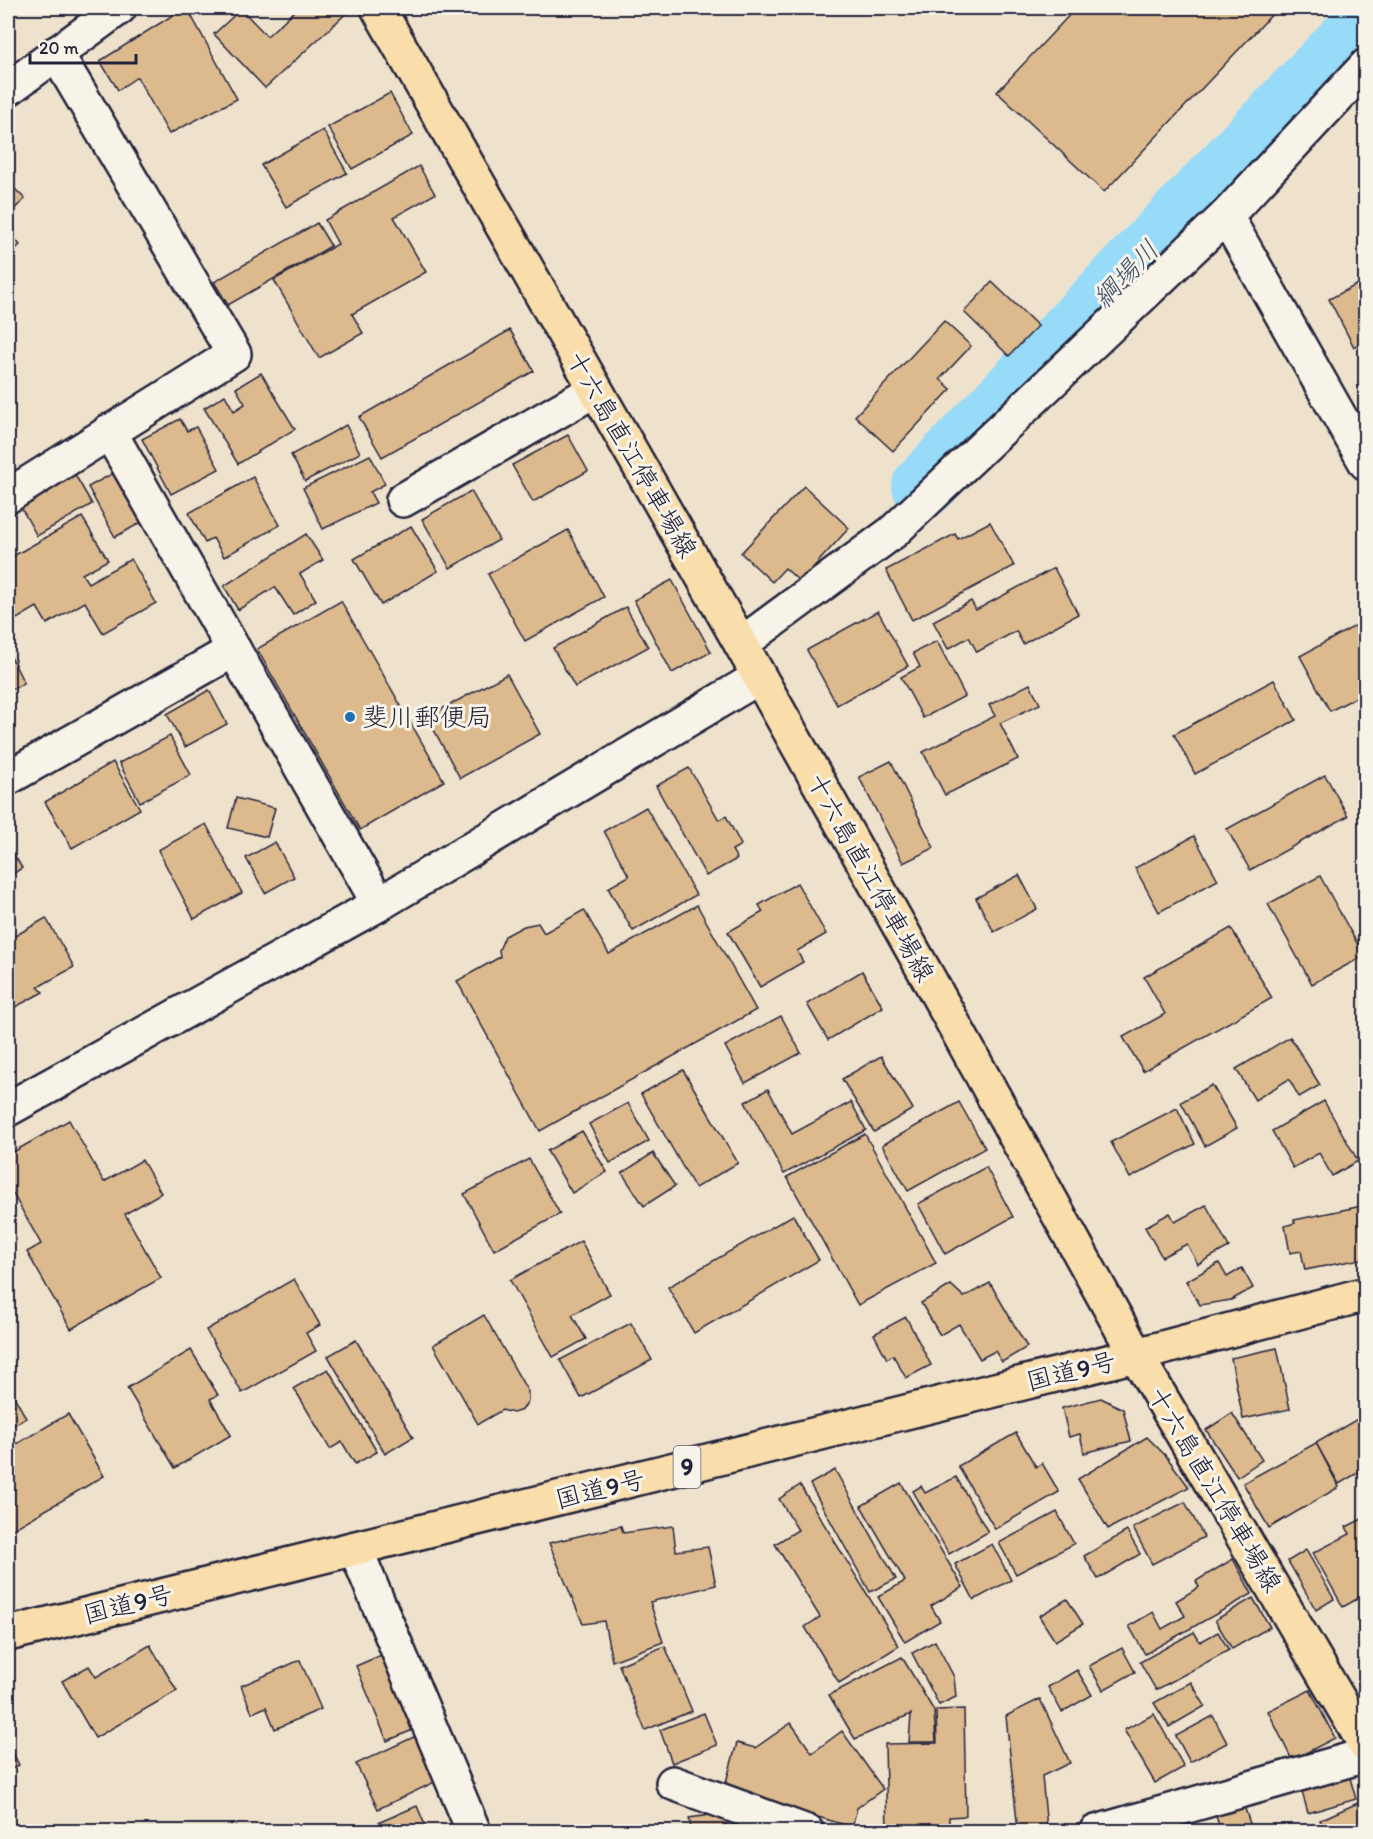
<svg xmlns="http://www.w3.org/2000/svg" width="1373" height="1839" viewBox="0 0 1373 1839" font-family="Itim,'Klee One',sans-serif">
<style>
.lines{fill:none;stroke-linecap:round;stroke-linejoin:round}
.river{stroke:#97dbf9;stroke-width:64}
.building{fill:#ddba8e;stroke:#22223b;stroke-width:1.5}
.minor-casing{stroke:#22223b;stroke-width:38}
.major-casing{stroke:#22223b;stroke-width:38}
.highway-casing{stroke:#22223b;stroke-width:38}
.minor{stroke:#f7f3e8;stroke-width:33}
.major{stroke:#f9deab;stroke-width:33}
.highway{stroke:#f9deab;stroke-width:33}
.poi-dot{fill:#1f6fb2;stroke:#f7f3e8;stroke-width:2}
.labels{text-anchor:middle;stroke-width:6;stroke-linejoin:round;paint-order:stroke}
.shield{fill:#f7f3e8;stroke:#62616f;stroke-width:1.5}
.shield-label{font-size:24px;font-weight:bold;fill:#22223b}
.street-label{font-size:26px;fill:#22223b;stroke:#f7f3e8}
.poi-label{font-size:26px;fill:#22223b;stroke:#f7f3e8;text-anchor:start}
.water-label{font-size:27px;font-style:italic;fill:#3f506a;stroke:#f7f3e8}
</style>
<rect width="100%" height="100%" fill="#efe2cd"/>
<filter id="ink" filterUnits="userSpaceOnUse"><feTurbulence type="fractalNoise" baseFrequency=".0167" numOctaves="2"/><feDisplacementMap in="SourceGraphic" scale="12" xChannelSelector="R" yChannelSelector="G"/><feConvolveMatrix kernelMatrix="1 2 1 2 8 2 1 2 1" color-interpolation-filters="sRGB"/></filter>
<g filter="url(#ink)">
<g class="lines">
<!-- river -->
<polyline class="river" points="924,486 1366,23"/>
</g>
<!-- building -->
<g class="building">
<polygon points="184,8 187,8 237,99 169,134 137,77 118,90 100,61"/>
<polygon points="298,8 352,8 265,88 214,34 241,9 267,36"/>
<polygon points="1076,8 1278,8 1104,192 997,92"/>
<polygon points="390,93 413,135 352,169 328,127"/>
<polygon points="323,130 347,173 286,207 261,165"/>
<polygon points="419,166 435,194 394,217 426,272 352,314 363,333 319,358 274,280 338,244 325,220"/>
<polygon points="8,182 25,199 8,215"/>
<polygon points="317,223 331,246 228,305 214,282"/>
<polygon points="8,231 20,245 8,256"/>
<polygon points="1366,280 1366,342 1354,347 1329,299"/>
<polygon points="992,282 1038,326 1009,356 964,312"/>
<polygon points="944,321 971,346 940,379 951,389 893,451 855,416"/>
<polygon points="510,330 534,371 382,457 359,417"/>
<polygon points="261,373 295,429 238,464 204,408 225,395 234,411 245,404 236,388"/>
<polygon points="180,419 187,431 196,427 219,469 171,494 142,439"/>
<polygon points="346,425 360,453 305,481 291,455"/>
<polygon points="568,435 588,471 533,502 512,465"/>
<polygon points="370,455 385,484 370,492 376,503 323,529 303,488"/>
<polygon points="117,471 144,521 115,537 88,487"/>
<polygon points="74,473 92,504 37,536 19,504"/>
<polygon points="253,477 280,525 224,557 213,538 205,543 189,513"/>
<polygon points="804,486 849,528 800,582 785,568 772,582 741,553"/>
<polygon points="471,491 499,540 450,568 422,519"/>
<polygon points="82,517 108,560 82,574 88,583 131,559 156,603 103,633 85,602 47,624 37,607 15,620 8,608 8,559"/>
<polygon points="990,522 1014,566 912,620 886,570 955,534 958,539"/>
<polygon points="411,526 438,571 381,605 354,559"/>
<polygon points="568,530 604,597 525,641 488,574"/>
<polygon points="306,534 323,560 300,574 316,600 293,615 275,587 238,610 224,586"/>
<polygon points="1054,568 1078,614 1023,644 1016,631 977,652 969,637 948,649 933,621 971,601 976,610"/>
<polygon points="672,580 711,652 672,673 634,600"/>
<polygon points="341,601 444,781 360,830 257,649"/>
<polygon points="626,607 648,647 575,687 553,648"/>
<polygon points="878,611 908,666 837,705 807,650"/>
<polygon points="1366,620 1366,692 1330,711 1300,656"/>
<polygon points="937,641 965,696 923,718 901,677 920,667 913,653"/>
<polygon points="8,651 24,683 8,692"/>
<polygon points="507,674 540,734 460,778 427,717"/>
<polygon points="1274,680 1296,720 1195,774 1174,734"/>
<polygon points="1030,684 1040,704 1000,723 1018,759 945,795 923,752 995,716 989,705"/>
<polygon points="209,690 227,724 185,747 167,714"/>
<polygon points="170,736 191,775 140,802 119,763"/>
<polygon points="891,761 934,848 903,863 859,777"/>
<polygon points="113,762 140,809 72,848 45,802"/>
<polygon points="689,768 719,820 726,816 741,845 732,850 737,859 706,876 656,786"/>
<polygon points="1325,775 1348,816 1250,870 1227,829"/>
<polygon points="236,798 275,808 267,837 228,828"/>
<polygon points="646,807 696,895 633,931 608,888 629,876 604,831"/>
<polygon points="206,824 242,893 194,919 158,850"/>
<polygon points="1194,836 1218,880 1159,912 1135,868"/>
<polygon points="275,842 294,877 265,893 246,858"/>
<polygon points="8,845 22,868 8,877"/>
<polygon points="1019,875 1037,909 994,932 976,898"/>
<polygon points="1320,876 1364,956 1312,984 1268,904"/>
<polygon points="797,883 826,934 797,951 803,962 760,987 728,932 763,912 759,905"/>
<polygon points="697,905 756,1010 540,1131 457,981 500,957 499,950 505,936 524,926 538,923 544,933 584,910 609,954"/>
<polygon points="46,918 74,967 38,987 43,992 8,1011 8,940"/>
<polygon points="1231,928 1272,998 1143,1071 1123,1037 1165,1014 1144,977"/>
<polygon points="862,971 883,1007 828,1040 807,1004"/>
<polygon points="781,1016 801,1053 745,1083 725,1046"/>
<polygon points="1290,1037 1320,1085 1299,1097 1289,1079 1255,1100 1236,1069"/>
<polygon points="881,1056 913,1109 874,1132 842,1079"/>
<polygon points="683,1070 738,1163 695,1188 641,1094"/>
<polygon points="1212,1085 1237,1128 1205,1146 1181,1102"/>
<polygon points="768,1089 792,1134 851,1102 866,1130 784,1174 745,1102"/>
<polygon points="1324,1101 1358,1161 1332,1176 1319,1153 1293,1168 1272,1131"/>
<polygon points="959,1102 985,1148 908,1191 882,1145"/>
<polygon points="628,1103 649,1141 610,1163 589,1124"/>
<polygon points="1177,1108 1195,1144 1130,1178 1111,1142"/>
<polygon points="69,1120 104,1182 142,1160 161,1193 125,1214 161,1278 71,1329 27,1252 41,1244 8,1185 8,1155"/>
<polygon points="582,1131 607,1172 572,1193 547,1151"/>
<polygon points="865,1134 936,1263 858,1305 787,1177"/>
<polygon points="653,1153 675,1186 644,1206 622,1173"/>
<polygon points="529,1159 560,1214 494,1250 464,1194"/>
<polygon points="986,1167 1013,1217 945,1254 918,1204"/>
<polygon points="1206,1205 1229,1247 1198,1264 1187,1244 1162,1257 1145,1227 1170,1213 1175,1222"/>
<polygon points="1362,1206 1366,1223 1366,1258 1305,1270 1301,1251 1290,1253 1285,1226 1295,1223 1294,1220"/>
<polygon points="793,1215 819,1260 694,1333 668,1287"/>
<polygon points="581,1241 610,1294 572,1315 586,1339 553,1357 510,1280"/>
<polygon points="1219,1263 1227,1277 1242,1268 1253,1288 1231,1300 1200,1305 1186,1281"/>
<polygon points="294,1279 320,1325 306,1333 316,1351 242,1393 206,1330"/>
<polygon points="990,1283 1027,1347 1002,1362 995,1351 980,1359 959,1324 940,1335 921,1303 951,1285 964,1297"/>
<polygon points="484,1315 528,1392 528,1401 522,1410 513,1413 502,1410 478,1424 433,1345"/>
<polygon points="906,1317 931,1365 906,1378 893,1355 887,1359 874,1334"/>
<polygon points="631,1323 652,1360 581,1398 560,1360"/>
<polygon points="356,1340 413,1437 385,1454 328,1356"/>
<polygon points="1277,1348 1290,1409 1243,1419 1231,1358"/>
<polygon points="191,1350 218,1395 210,1399 231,1435 175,1468 127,1388"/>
<polygon points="328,1369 377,1452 355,1464 342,1442 330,1449 294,1388"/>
<polygon points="8,1385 26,1418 8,1428"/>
<polygon points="1101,1398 1123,1409 1131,1441 1084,1453 1080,1434 1069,1437 1062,1408"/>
<polygon points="1232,1413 1262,1460 1237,1477 1206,1430"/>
<polygon points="68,1414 104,1476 8,1532 8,1449"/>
<polygon points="1366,1414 1366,1468 1339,1484 1316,1443"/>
<polygon points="1016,1433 1036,1467 1042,1463 1059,1492 995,1529 958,1466"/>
<polygon points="1147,1437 1166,1456 1189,1487 1108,1529 1078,1479"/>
<polygon points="1316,1443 1339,1487 1269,1528 1243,1483"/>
<polygon points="835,1470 896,1579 870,1592 810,1484"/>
<polygon points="956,1477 988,1532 949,1554 913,1491 921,1486 925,1493"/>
<polygon points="901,1483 963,1587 931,1606 940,1621 905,1642 878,1597 905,1581 861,1506"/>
<polygon points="800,1485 899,1646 839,1683 805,1627 820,1617 775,1544 798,1530 779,1499"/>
<polygon points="1185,1502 1204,1537 1152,1564 1133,1528"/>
<polygon points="1057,1512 1074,1544 1016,1574 999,1543"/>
<polygon points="1366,1517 1366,1594 1343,1607 1313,1553 1350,1534 1346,1527"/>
<polygon points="621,1526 623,1533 673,1526 676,1551 708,1547 716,1585 650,1602 663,1642 612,1661 604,1621 583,1624 549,1543"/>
<polygon points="1127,1531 1140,1554 1098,1579 1084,1556"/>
<polygon points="992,1544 1011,1580 974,1600 955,1564"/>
<polygon points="1306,1550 1334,1599 1316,1610 1288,1561"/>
<polygon points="1233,1559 1252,1594 1145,1654 1129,1626 1153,1612 1162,1629 1185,1616 1176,1601 1199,1587 1196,1581"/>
<polygon points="1253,1598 1270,1627 1232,1649 1215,1620"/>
<polygon points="1067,1599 1083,1624 1055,1641 1039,1616"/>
<polygon points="1194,1632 1200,1642 1218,1632 1229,1650 1156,1690 1140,1662"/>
<polygon points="935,1641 954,1677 956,1697 939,1705 912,1653"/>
<polygon points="150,1645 177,1691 95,1738 62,1681 89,1666 96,1677"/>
<polygon points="665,1646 692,1711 645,1730 619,1665"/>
<polygon points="1122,1648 1135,1672 1103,1690 1089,1666"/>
<polygon points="384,1654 415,1729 387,1741 356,1666"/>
<polygon points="902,1657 934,1711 936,1742 909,1742 911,1714 855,1739 829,1695"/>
<polygon points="300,1660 321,1709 275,1729 266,1707 252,1713 241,1686"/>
<polygon points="1077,1670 1092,1695 1062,1712 1048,1687"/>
<polygon points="1191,1682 1205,1706 1169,1727 1154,1703"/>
<polygon points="1310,1690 1335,1738 1292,1760 1268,1711"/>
<polygon points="1040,1699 1070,1763 1042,1776 1047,1828 1018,1831 1006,1716"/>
<polygon points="964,1709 966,1816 949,1817 949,1832 887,1832 885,1744 937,1743 936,1710"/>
<polygon points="704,1713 717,1745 672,1763 660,1730"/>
<polygon points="1154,1714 1184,1767 1155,1783 1124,1730"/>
<polygon points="1213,1716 1227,1743 1190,1762 1176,1736"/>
<polygon points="791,1723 812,1753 842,1731 883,1789 857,1808 852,1827 724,1789 737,1743 755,1748"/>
<polygon points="418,1735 439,1780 378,1809 356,1764"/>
<polygon points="8,1743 19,1765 8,1771"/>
<polygon points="1346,1764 1356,1799 1308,1813 1298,1778"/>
<polygon points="1360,1802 1366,1813 1366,1832 1325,1832 1320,1820"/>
<polygon points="417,1806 428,1832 357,1832"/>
<polygon points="1244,1806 1253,1832 1221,1832 1216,1816"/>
<polygon points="725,1813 727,1832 675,1832 691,1828 689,1818"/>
<polygon points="736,1819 767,1832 738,1832"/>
</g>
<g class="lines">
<defs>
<g id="minor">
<polyline points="8,89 119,8"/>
<polyline points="1226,216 1366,463"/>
<polyline points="109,431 379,904"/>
<polyline points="8,496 234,354 56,53"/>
<polyline points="403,500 595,390"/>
<polyline points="741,644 893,532 1226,216 1366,66"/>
<polyline points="8,778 234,650"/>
<polyline points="8,1109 379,904 759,677"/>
<polyline points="356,1550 474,1832"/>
<polyline points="673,1783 807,1832"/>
<polyline points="1096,1832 1366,1755"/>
</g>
<polyline id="major" points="378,8 741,644 930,981 1136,1355 1366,1746"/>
<polyline id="highway" points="8,1634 1136,1355 1366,1294"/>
</defs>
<!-- minor casing -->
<use href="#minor" class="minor-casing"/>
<!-- major casing -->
<use href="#major" class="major-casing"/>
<!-- highway casing -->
<use href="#highway" class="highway-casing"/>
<!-- minor -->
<use href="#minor" class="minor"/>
<!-- major -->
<use href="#major" class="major"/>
<!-- highway -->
<use href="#highway" class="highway"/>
</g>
</g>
<!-- markers -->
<circle class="poi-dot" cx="350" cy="717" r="6"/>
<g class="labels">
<!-- shield labels -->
<rect class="shield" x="673.5" y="1446" width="27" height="42" rx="4.5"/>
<g class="shield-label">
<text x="687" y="1475">9</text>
</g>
<!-- street labels -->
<g class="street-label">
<text transform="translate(632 454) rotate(60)" y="9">十六島直江停車場線</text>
<text transform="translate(871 877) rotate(61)" y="9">十六島直江停車場線</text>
<text transform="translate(1071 1371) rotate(-14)" y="9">国道9号</text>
<text transform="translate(600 1489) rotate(-14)" y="9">国道9号</text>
<text transform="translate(1215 1489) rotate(59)" y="9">十六島直江停車場線</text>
<text transform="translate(128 1604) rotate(-14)" y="9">国道9号</text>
</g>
<!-- poi labels -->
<g class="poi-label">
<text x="362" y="726">斐川郵便局</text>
</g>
<!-- water labels -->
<g class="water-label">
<text transform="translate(1126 274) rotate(-46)" y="9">綱場川</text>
</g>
</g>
<!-- margin -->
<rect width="1373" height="1839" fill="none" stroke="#f7f3e8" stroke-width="30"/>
<rect x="15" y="15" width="1343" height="1809" fill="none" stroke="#22223b" stroke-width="2" filter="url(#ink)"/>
<!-- scale -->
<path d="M30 54v9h106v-9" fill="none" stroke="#22223b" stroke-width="3"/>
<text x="39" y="54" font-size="18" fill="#22223b" stroke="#f7f3e8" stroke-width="4.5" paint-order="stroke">20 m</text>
</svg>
